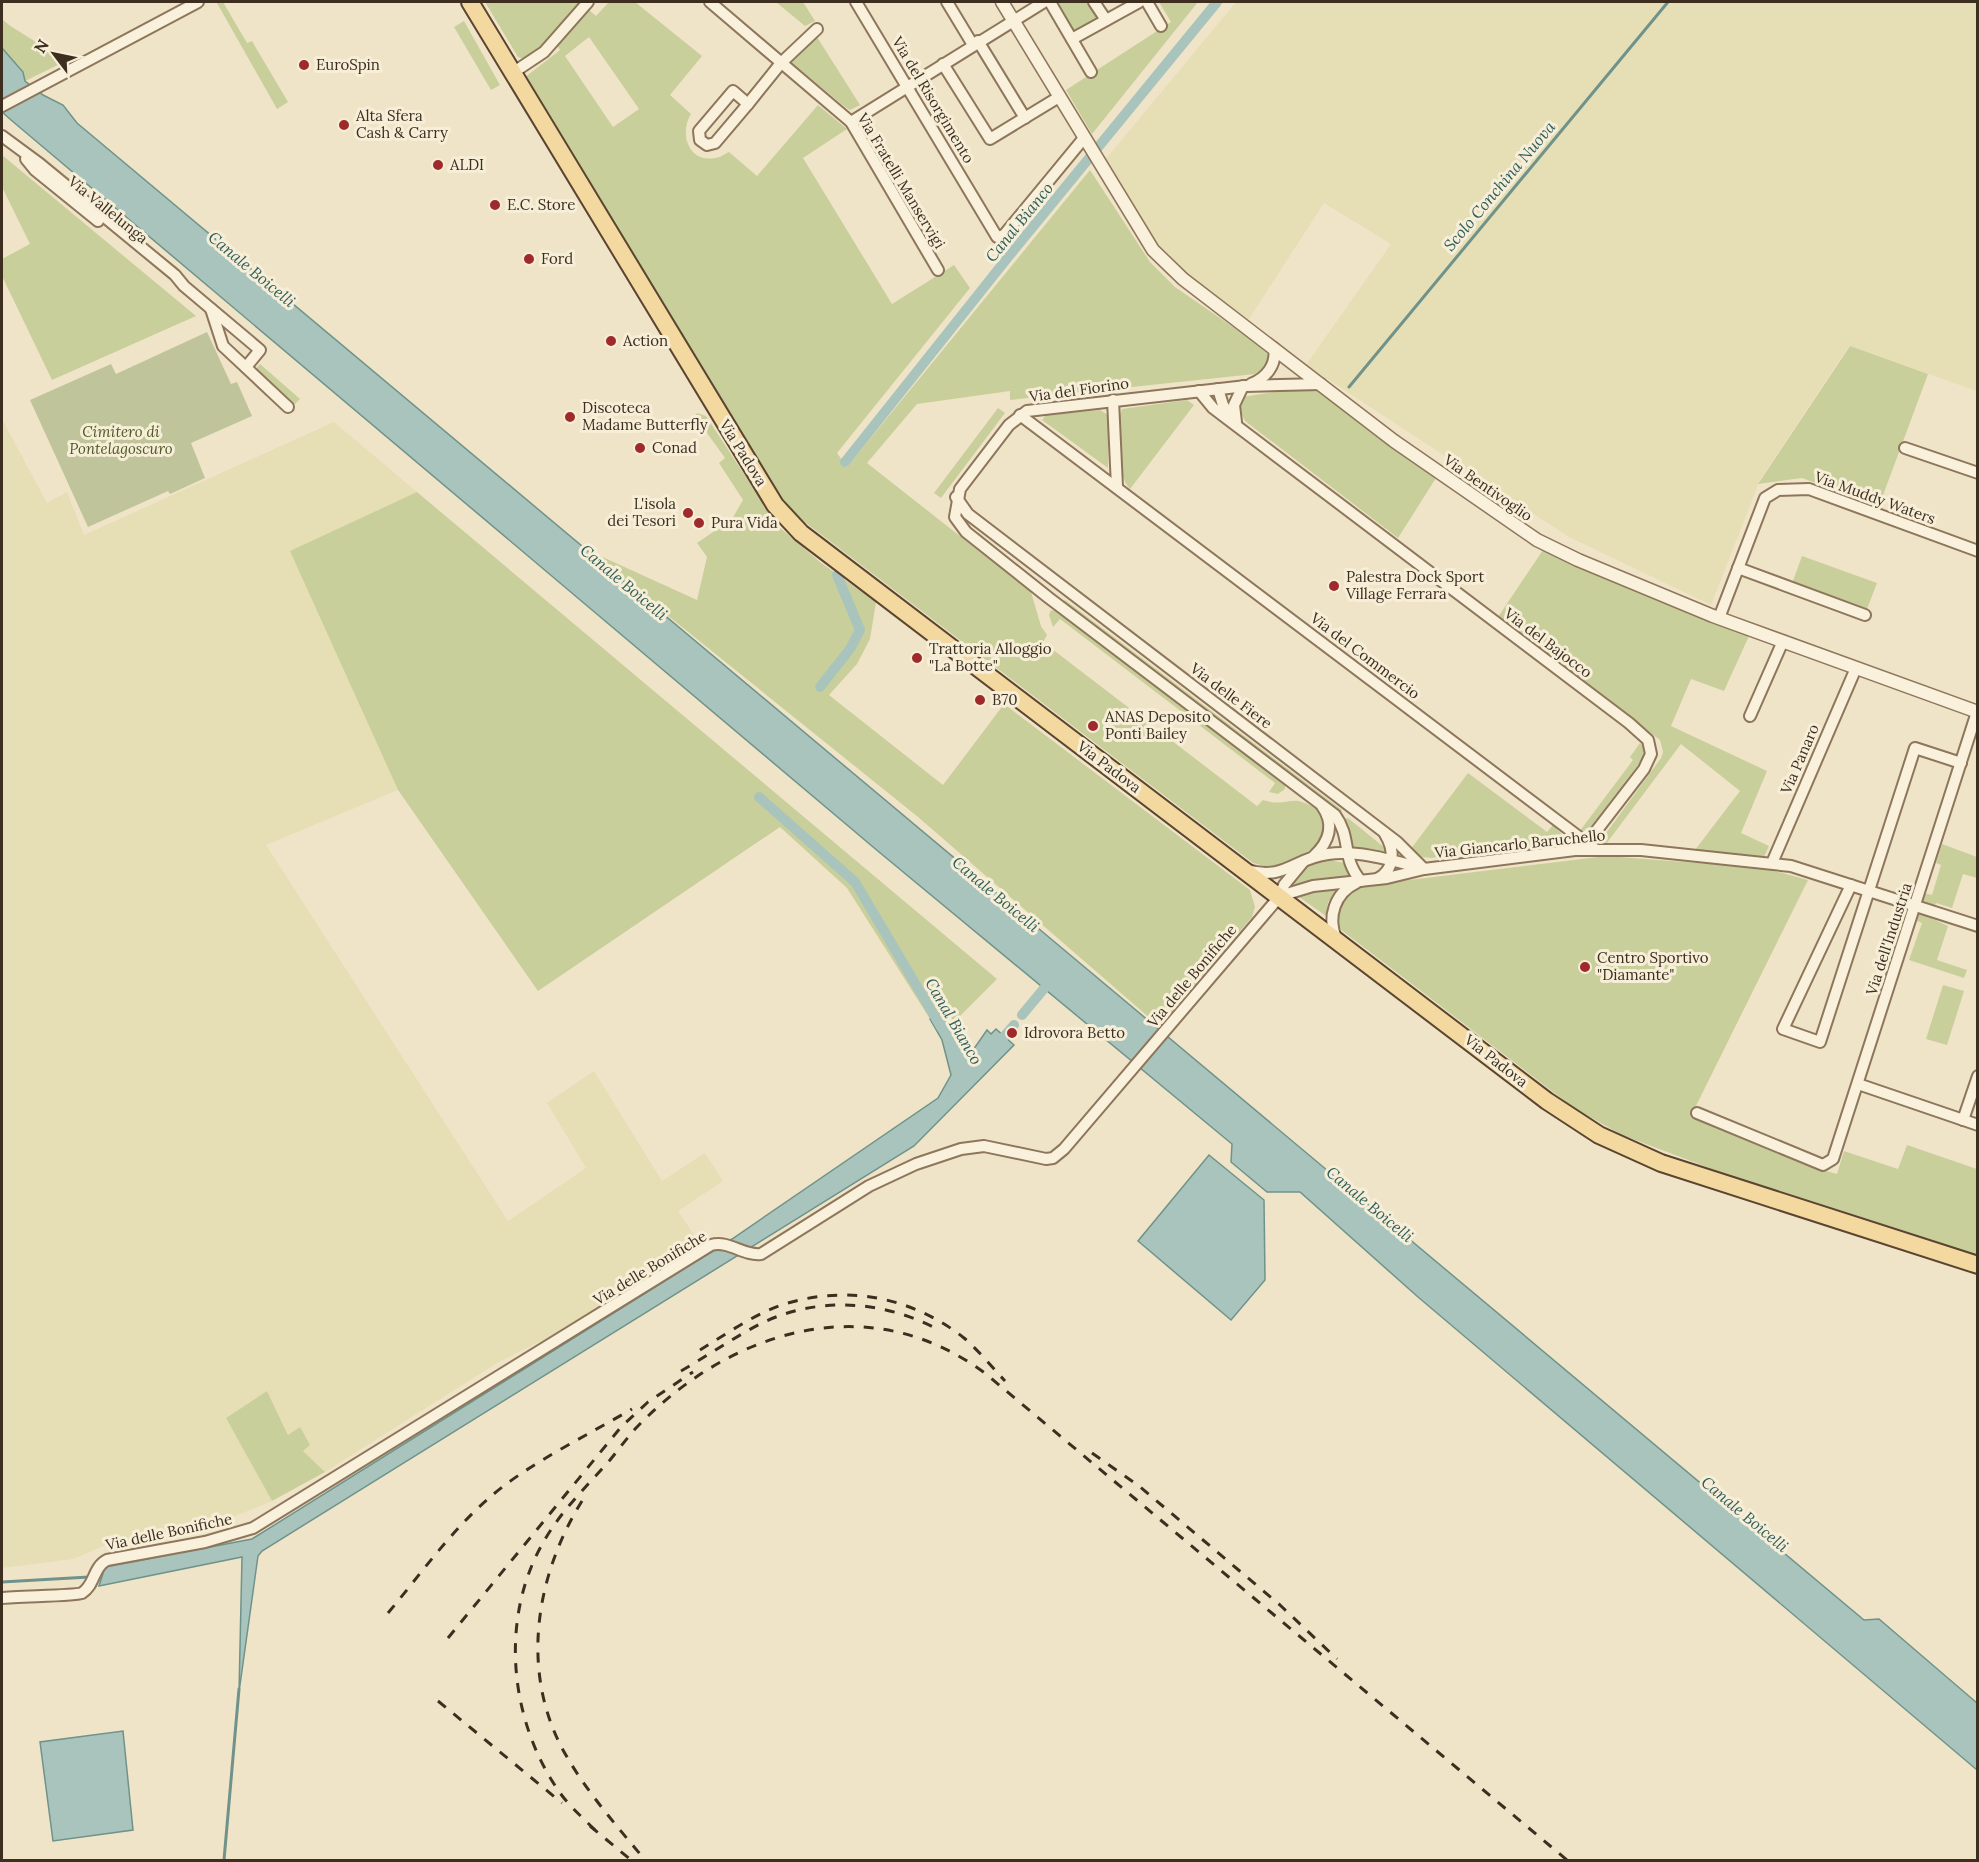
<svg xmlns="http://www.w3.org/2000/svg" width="1979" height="1862" viewBox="0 0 1979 1862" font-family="Lora,serif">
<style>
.farmland{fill:#e6deb5}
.green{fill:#c9cf9b;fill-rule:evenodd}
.cemetery{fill:#bfc49a}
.water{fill:#a9c4bc;stroke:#6f938a;stroke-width:1.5}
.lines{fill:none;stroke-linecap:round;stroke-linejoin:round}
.stream{stroke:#6f938a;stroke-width:3}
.canal{stroke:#a9c4bc;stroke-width:10}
.minor-casing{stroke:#8d765c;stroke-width:14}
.tertiary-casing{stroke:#8d765c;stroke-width:15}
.primary-casing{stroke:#5b4430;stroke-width:20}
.minor{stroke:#faf1dc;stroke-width:10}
.tertiary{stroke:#faf1dc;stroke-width:12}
.primary{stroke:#f3d9a0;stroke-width:16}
.rail{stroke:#3d2e20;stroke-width:3;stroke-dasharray:10 10;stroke-linecap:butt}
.poi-dot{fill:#9e2a2b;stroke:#f7eed8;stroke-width:2}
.labels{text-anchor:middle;stroke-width:6;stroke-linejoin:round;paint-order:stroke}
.poi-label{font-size:15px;fill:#3d2e20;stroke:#f7eed8;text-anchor:start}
.street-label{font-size:15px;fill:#3d2e20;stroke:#f7eed8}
.park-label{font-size:15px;font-style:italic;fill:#4d5a26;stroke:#f7eed8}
.water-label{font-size:16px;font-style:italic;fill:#2f5d5a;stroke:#f7eed8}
</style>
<rect width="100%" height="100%" fill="#f0e4c8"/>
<!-- farmland -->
<g class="farmland">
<polygon points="1236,2 1977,2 1977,391 1849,346 1760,480 1711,605 1569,537 1306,365 1391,244 1324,203 1247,322 1189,276 1149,234 1105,160"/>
<polygon points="2,419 47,503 67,492 84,535 334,422 417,492 291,551 398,790 266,845 508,1221 586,1168 547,1103 594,1071 662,1181 705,1153 723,1181 678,1211 704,1250 569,1327 497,1363 325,1472 303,1451 300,1427 289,1436 267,1391 226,1418 272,1501 214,1525 118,1540 73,1559 2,1568"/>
</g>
<!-- green -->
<g class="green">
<polygon points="223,2 247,43 252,41 288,102 277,109 217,3"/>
<polygon points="485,2 585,2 550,42 524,59 518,57"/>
<path d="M609,2H635L702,56L670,95L691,114C679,133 688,163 715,158C719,158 725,154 729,152L757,176L818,105L847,129L803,158L892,304L954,265L970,288L837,453L847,467L1090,170L1150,262L1175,287L1265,349C1272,360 1265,368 1255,374L1010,400V391L917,404L867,463L1031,592L1041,626L1047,635L1043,642L1257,806L1263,800C1292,809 1290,790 1320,812L1324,832L1316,847L1282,865L1265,866L1253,863L777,501L524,78L560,50L557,45L589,10L596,16ZM589,37L639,109L613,127L565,56Z"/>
<polygon points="776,2 803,2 815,21 805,26"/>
<polygon points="1057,2 1090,2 1100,19 1073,35 1054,3"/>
<polygon points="1159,2 1198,2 1092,134 1066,90 1171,22"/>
<polygon points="2,19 9,25 66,61 25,81 23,72 2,48"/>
<polygon points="464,21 500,85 491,90 454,27"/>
<polygon points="817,37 860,105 850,110 845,107 791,62 807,42"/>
<polygon points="2,155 196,316 52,380 2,276 2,259 30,244 2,187"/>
<polygon points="1850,346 1928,374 1879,506 1802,478 1758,484"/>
<polygon points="260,364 300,399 294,405 255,370"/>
<polygon points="1311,386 1436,478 1398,538 1245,421 1239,409 1242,397"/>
<path d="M1187,400L1194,405L1130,489C1115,473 1121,436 1120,415L1122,409Z"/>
<polygon points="998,408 1005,413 941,498 934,493"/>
<polygon points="1100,410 1108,415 1108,468 1042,420 1046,415"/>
<polygon points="697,413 706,416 778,526 820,562 876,602 870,639 857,664 829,695 943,785 1004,704 1250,890 1255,907 1252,917 1159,1026 918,817 585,549 697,600 707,557 697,543 732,519 743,500 719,463 725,458 699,422 693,426 690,423"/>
<polygon points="417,492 997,979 954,1022 946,1009 930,1019 847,888 780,827 538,991 398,790 290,551"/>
<polygon points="1543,550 1749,636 1724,691 1691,679 1671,726 1767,771 1741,833 1769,846 1764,857 1695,850 1740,791 1681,744 1606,844 1602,844 1601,840 1661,758 1663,752 1660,740 1498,617"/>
<polygon points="1802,556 1877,583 1867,609 1793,581"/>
<polygon points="1065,600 1342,810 1340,814 1063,602"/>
<polygon points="1051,610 1061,613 1278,778 1285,784 1285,789 1278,794 1269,792 1275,783 1060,619 1053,627 1049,615"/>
<polygon points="1640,743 1644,747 1644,757 1589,829 1579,832 1633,760 1630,757"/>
<polygon points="1468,773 1547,832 1553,825 1566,838 1562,842 1431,858 1422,857 1410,850"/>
<polygon points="1348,818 1385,848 1386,853 1350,850 1345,819"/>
<polygon points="1942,844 1977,857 1977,878 1963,874 1952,908 1936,903 1934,907 1921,903 1924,893 1932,895 1941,865 1936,863"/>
<path d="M1606,856L1764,868L1808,880L1691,1116L1815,1168L1837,1174L1844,1151L1898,1169L1907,1145L1977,1169V1255L1720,1172L1622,1135L1574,1108L1336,926C1335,906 1343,895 1360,886Z"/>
<path d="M1330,860L1344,863L1353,877L1294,884C1295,865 1315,861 1330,860Z"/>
<polygon points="1342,885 1328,902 1326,916 1296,895"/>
<polygon points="1918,912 1948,926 1937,960 1967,970 1964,978 1909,960 1922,923 1915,920"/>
<polygon points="1943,985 1964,991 1947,1045 1926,1039"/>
<polygon points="267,1391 288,1435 300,1427 310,1445 303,1451 325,1472 272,1501 226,1418"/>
</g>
<!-- cemetery -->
<polygon class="cemetery" points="207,332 231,384 237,382 252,416 191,443 205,478 170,494 168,491 88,527 30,400 111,364 116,374"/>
<!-- water -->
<g class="water">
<polygon points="2,48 23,72 25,81 43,95 63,105 77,123 1864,1620 1879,1619 1977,1703 1977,1770 1418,1297 1300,1192 1267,1192 1231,1162 1232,1144 879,852 11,120 2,112"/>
<polygon points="941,1012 954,1028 965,1055 969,1056 987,1030 991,1034 996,1029 1014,1045 914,1146 262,1551 258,1556 239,1692 242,1557 99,1586 105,1567 252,1539 732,1239 938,1098 951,1075 942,1040 930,1019"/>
<polygon points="1209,1155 1264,1200 1265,1280 1231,1320 1138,1241"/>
<polygon points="123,1731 133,1830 53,1841 40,1742"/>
</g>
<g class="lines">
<!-- stream -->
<g class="stream">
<polyline points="1349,387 1668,2"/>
<polyline points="2,1582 89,1577"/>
<polyline points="224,1860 239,1689"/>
</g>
<!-- canal -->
<g class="canal">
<polyline points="845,462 1009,256 1217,2"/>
<polyline points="820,687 850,649 860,630 837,575"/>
<polyline points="759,797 855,882 941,1027"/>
<polyline points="1022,1015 1052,979"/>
<polyline points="996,1046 1014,1025"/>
</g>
<defs>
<g id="minor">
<polyline points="710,2 851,122 938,270"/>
<polyline points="856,2 997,237 1004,235 1084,138"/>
<polyline points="947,2 973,45"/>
<polyline points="1050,2 1091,72"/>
<polyline points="1094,2 1106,20"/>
<polyline points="1147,2 1161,26"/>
<polyline points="1072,39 1139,2"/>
<polyline points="978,41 1025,118"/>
<polyline points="943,64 990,139 1059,97"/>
<polyline points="514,72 544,52 588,2"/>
<polygon points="733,91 748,104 715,143 707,145 700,140 699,131"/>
<polyline points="748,104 781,63 817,29"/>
<polyline points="2,106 198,2"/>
<polyline points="851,122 1044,2"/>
<polyline points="2,136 40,164 175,275 184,286 260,350 246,367"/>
<polyline points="26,159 35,170 98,221"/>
<polyline points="211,309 223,346 288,407"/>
<path d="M1251,384C1266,378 1277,365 1274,348"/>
<path d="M1321,384L1246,386L1027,411L1009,425L960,489L955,517L966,532L1049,598L1335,815C1352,838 1341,858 1361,881"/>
<polyline points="1218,389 1223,405 1232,418"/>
<polyline points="1199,391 1213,408 1629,723 1648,740 1651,754 1644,769 1587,843"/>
<polyline points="1113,400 1117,487"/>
<polyline points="1020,415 1595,849"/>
<polyline points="1236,422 1234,405 1243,386"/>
<polyline points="1905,448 1978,473"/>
<polyline points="956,497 968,514 1397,842 1424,869"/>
<polyline points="1738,568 1865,615"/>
<polyline points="1719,618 1765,498 1778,490 1809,489 1978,551"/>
<polyline points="1750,716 1783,641"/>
<path d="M1314,856C1329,842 1335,824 1322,806"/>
<polyline points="1772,863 1856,668"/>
<path d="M1247,870C1285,881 1294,858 1328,854C1358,850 1391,860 1421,868"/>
<path d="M1377,879C1395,870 1395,850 1385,834"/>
<polyline points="1851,885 1783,1029 1820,1042 1915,748 1961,763"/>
<polyline points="1280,896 1313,886 1387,878 1424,869 1575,850 1641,850 1791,866 1978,926"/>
<path d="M1336,938C1327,917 1335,893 1356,883"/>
<polyline points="1858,1084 1978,1125"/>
<polyline points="1697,1113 1823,1165 1833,1159 1977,712"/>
<polyline points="1963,1120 1978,1076"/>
<path d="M2,1598C14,1596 76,1596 82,1593C95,1585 93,1567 107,1560L205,1542L253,1528L711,1245C729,1240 743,1256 761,1254L869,1186L916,1164L961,1149L984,1146L1046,1159L1053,1158L1064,1149L1280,896L1284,885L1303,862"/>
</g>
<polyline id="tertiary" points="1002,2 1153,250 1183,279 1394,441 1537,540 1578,560 1713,616 1978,712"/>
<polyline id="primary" points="470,2 775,505 801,533 1547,1101 1599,1135 1661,1163 1978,1265"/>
</defs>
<!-- minor casing -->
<use href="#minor" class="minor-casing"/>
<!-- tertiary casing -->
<use href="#tertiary" class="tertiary-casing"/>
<!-- primary casing -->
<use href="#primary" class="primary-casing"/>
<!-- minor -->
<use href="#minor" class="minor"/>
<!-- tertiary -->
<use href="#tertiary" class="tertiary"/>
<!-- primary -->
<use href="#primary" class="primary"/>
<!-- rail -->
<g class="rail">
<path d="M700,1350C728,1333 757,1312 788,1303C850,1285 914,1298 964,1338C979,1351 992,1367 1005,1381"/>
<path d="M681,1371C707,1356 733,1338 760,1324C816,1296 883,1300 937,1329"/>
<polyline points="1092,1453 1139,1486 1280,1605 1337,1659"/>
<path d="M582,1501C536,1575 520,1670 563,1750C585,1790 616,1825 645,1860"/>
<path d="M388,1613C420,1575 450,1532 488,1499C524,1466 588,1435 632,1409"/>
<polyline points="448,1638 621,1427 648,1402 693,1372"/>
<polyline points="438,1701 562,1803"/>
<polyline points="590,1826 631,1860"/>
<path d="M595,1830C582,1817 568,1805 558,1790C508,1717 499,1613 547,1536C564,1508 588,1485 610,1460C619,1449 627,1438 636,1428C730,1330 869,1286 986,1374L1567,1860"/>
</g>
</g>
<!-- markers -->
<g class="poi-dot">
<circle cx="304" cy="65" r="6"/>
<circle cx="344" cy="125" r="6"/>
<circle cx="438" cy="165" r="6"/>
<circle cx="495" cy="205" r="6"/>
<circle cx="529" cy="259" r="6"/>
<circle cx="611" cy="341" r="6"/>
<circle cx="570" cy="417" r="6"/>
<circle cx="640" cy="448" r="6"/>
<circle cx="688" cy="513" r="6"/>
<circle cx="699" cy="523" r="6"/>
<circle cx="1334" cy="586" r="6"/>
<circle cx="917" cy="658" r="6"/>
<circle cx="980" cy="700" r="6"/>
<circle cx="1093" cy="726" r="6"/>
<circle cx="1585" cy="967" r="6"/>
<circle cx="1012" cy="1033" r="6"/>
</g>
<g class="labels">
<!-- poi labels -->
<g class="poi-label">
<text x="316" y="70">EuroSpin</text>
<text x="356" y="121">Alta Sfera<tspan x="356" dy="17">Cash &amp; Carry</tspan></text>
<text x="450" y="170">ALDI</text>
<text x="507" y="210">E.C. Store</text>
<text x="541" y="264">Ford</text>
<text x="623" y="346">Action</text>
<text x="582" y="413">Discoteca<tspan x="582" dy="17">Madame Butterfly</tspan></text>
<text x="652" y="453">Conad</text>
<text x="676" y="509" text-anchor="end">L'isola<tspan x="676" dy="17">dei Tesori</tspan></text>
<text x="711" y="528">Pura Vida</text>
<text x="1346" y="582">Palestra Dock Sport<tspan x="1346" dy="17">Village Ferrara</tspan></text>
<text x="929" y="654">Trattoria Alloggio<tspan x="929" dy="17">"La Botte"</tspan></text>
<text x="992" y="705">B70</text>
<text x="1105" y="722">ANAS Deposito<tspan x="1105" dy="17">Ponti Bailey</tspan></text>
<text x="1597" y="963">Centro Sportivo<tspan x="1597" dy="17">"Diamante"</tspan></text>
<text x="1024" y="1038">Idrovora Betto</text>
</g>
<!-- street labels -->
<g class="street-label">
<text transform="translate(933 100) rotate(59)" y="5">Via del Risorgimento</text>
<text transform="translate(901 181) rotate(59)" y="5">Via Fratelli Manservigi</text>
<text transform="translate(108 210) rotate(39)" y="5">Via Vallelunga</text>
<text transform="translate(1079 390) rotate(-8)" y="5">Via del Fiorino</text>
<text transform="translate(743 453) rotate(58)" y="5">Via Padova</text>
<text transform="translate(1488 488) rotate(35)" y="5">Via Bentivoglio</text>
<text transform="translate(1875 498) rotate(20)" y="5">Via Muddy Waters</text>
<text transform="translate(1548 643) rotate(37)" y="5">Via del Bajocco</text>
<text transform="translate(1365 656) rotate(37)" y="5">Via del Commercio</text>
<text transform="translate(1231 696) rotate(37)" y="5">Via delle Fiere</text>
<text transform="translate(1800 759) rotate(-67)" y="5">Via Panaro</text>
<text transform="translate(1109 767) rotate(37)" y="5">Via Padova</text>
<text transform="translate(1520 844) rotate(-6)" y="5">Via Giancarlo Baruchello</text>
<text transform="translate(1889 939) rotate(-72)" y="5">Via dell'Industria</text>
<text transform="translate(1192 976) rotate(-50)" y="5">Via delle Bonifiche</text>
<text transform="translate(1496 1061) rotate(38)" y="5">Via Padova</text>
<text transform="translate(650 1268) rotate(-31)" y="5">Via delle Bonifiche</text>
<text transform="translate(169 1532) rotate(-12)" y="5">Via delle Bonifiche</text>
</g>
<!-- park labels -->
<g class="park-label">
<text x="121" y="437">Cimitero di<tspan x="121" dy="17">Pontelagoscuro</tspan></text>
</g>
<!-- water labels -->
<g class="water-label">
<text transform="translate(1499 186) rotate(-50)" y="6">Scolo Conchina Nuova</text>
<text transform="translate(1019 222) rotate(-51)" y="6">Canal Bianco</text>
<text transform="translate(252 269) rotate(40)" y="6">Canale Boicelli</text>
<text transform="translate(624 582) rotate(40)" y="6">Canale Boicelli</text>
<text transform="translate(996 894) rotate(40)" y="6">Canale Boicelli</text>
<text transform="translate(954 1021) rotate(60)" y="6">Canal Bianco</text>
<text transform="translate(1370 1204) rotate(40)" y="6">Canale Boicelli</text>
<text transform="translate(1745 1514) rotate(40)" y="6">Canale Boicelli</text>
</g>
</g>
<!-- border -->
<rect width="1979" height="1862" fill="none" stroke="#3d2e20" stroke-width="6"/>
<!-- north arrow -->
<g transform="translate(54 54) rotate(302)" stroke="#f7eed8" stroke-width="4.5" paint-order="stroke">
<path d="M0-4.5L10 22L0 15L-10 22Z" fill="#3d2e20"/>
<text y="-9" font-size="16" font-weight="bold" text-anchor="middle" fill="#3d2e20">N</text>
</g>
</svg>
